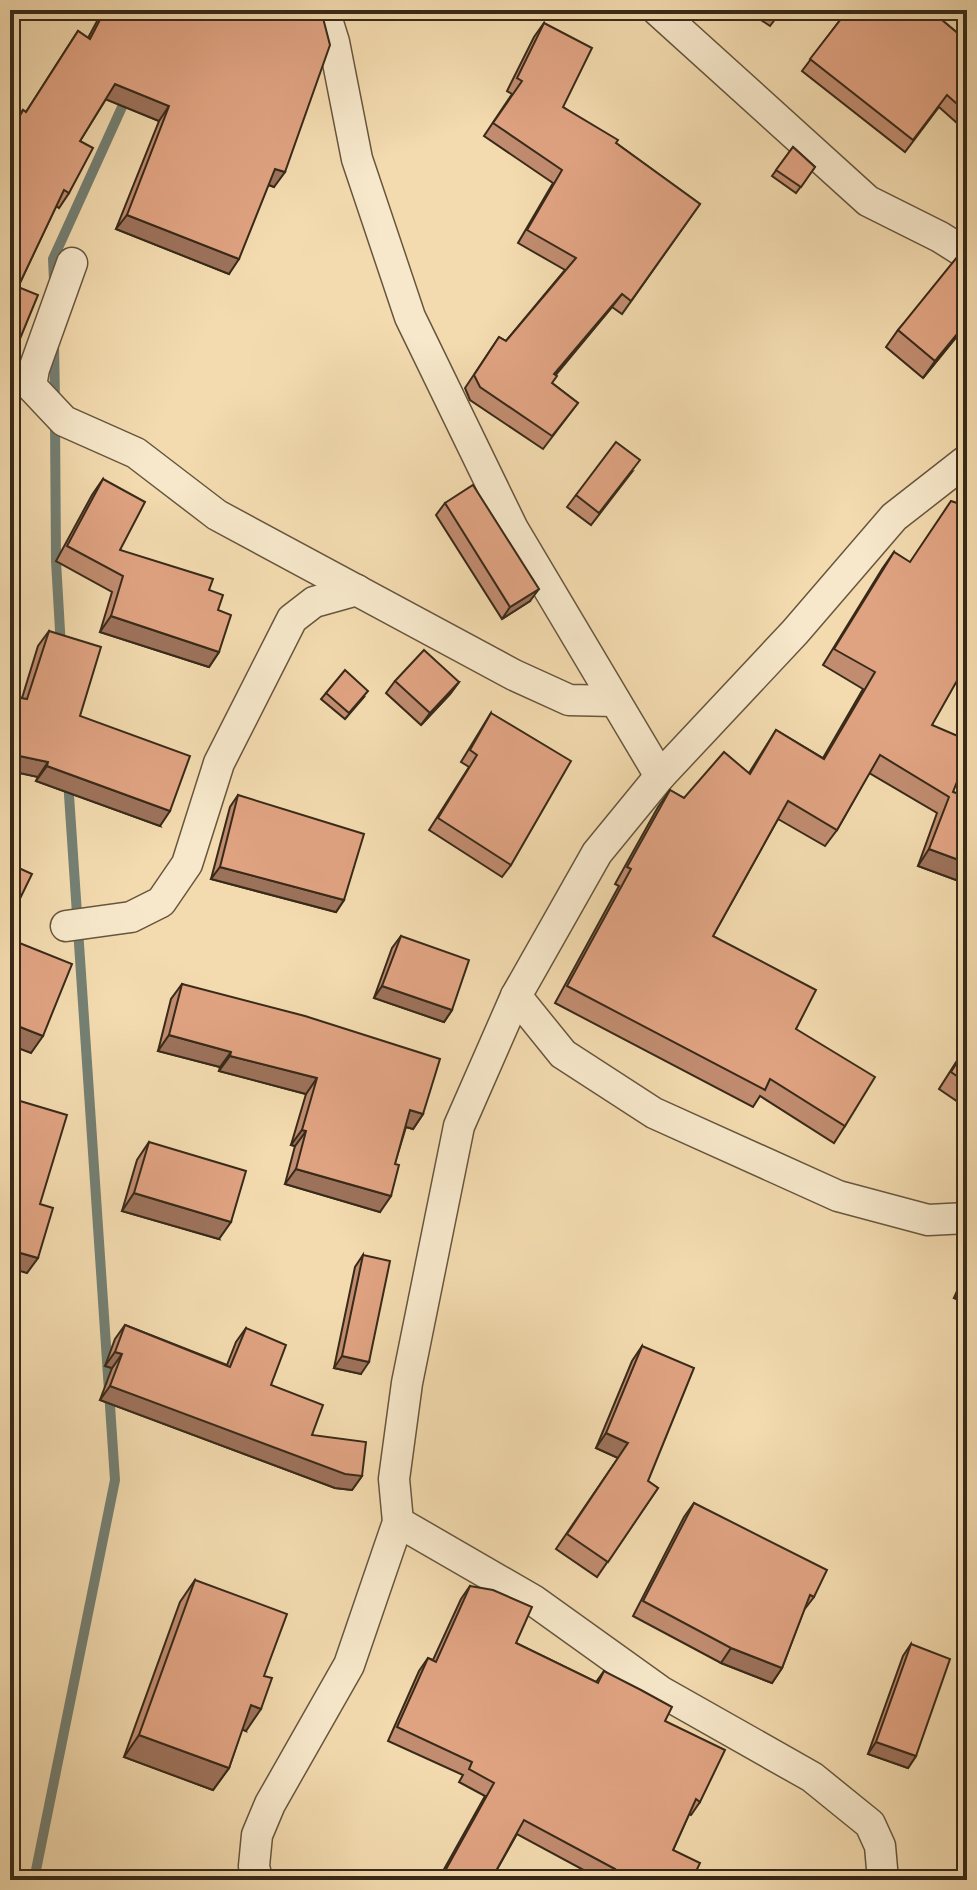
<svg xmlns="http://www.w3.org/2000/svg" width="977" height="1890" viewBox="0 0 977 1890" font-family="Alegreya,serif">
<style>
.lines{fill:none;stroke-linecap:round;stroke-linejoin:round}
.stream{stroke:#748074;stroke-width:10}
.minor-casing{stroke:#67563e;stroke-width:33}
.minor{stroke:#f7e8cb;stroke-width:30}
.wall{fill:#c18c70;stroke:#382a19;stroke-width:2}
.shaded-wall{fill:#9d725b;stroke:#382a19;stroke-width:2}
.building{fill:#e0a382;stroke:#382a19;stroke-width:2}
</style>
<rect width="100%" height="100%" fill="#f3dbaf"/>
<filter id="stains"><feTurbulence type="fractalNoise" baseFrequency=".0025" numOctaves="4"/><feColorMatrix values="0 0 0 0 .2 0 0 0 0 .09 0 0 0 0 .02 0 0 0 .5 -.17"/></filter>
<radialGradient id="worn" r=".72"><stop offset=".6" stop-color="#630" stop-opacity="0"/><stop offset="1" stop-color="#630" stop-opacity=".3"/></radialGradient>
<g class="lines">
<!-- stream -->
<g class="stream">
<polyline points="54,280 53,259 127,96"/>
<polyline points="54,344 55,400"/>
<polyline points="55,420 56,561 61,648"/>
<polyline points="34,1880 115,1480 68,780"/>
</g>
<defs>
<g id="minor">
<polyline points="324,10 334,42 357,159 410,317 513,529 660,776"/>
<polyline points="657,10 868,201 940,237 967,254"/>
<polyline points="72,263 34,369 31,386 64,421 136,453 217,515 514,675 569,700 615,701"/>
<polyline points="66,926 131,917 161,902 187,864 219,763 292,619 314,602 357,590"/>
<polyline points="516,996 563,1054 654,1113 838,1196 928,1220 967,1218"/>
<polyline points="398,1522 533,1600 660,1691 812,1777 870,1824 880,1846 883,1880"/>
<polyline points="257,1880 254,1866 257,1835 270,1804 349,1665 398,1522 394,1479 407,1383 459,1126 516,996 597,853 660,776 795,632 894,517 967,460"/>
</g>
</defs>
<!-- minor casing -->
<use href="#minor" class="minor-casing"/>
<!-- minor -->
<use href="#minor" class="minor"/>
</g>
<!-- wall -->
<g class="wall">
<polygon points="103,10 278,10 281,11 282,10 301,10 274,187 268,185 229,274 116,229 159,121 106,99 80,141 69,193 59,208 56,206 18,287 10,363 10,129 23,110 26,112 78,31 88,38"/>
<polygon points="746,10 782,10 770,26"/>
<polygon points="837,10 930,10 967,41 967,132 939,107 905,152 802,71 843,16"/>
<polygon points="544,23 563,107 616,143 700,204 622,314 612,307 555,375 552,383 578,403 543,449 470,400 465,388 499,337 506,341 565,270 518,243 553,183 484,136 512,94 507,91 534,37"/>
<polygon points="793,147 815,167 796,193 772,176"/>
<polygon points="967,255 967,324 923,378 886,347 898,330"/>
<polygon points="632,472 591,525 567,507 576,495"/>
<polygon points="103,479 120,550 209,590 218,610 219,652 209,667 100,632 112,592 56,561 92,495"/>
<polygon points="445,503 530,601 502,619 436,515"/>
<polygon points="894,552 932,725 953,792 967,797 967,884 918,866 937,813 869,773 837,830 825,846 778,819 713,936 796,1029 845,1126 834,1143 760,1096 753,1107 555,1003 619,886 615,884 658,807 670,790 684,798 749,773 776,730 823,758 863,689 823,665 882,569"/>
<polygon points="49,631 80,716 160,826 36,781 38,777 10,771 10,696 22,698 38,646"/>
<polygon points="395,681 459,682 450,694 421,725 386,693"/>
<polygon points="326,693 364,697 345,719 321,699"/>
<polygon points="491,713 511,865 502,877 429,830 469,767 461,762"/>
<polygon points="238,795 344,900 336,912 211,879 230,807"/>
<polygon points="401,936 452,1010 444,1022 374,998 392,948"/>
<polygon points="182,984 423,1114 413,1129 406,1127 380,1212 285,1184 295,1146 291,1145 306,1094 219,1071 220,1067 158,1051 171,999"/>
<polygon points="967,1045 967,1108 939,1089"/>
<polygon points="149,1142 219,1239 122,1211 137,1160"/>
<polygon points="363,1255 361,1374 334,1368 355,1267"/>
<polygon points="967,1268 967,1303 954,1298"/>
<polygon points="125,1325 227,1365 236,1342 246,1328 271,1385 312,1435 362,1476 352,1490 335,1488 100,1400 112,1368 105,1366 115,1339"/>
<polygon points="642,1346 648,1481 658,1488 597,1577 556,1549 618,1458 596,1448 632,1361"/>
<polygon points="694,1503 814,1597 804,1610 782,1668 772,1683 721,1663 633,1616 684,1517"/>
<polygon points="195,1580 246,1731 242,1729 229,1768 213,1790 124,1757 180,1602"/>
<polygon points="470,1586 516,1643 596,1682 604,1671 665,1721 700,1802 691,1815 689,1814 673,1850 692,1880 602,1880 517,1834 491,1880 438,1880 485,1796 459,1782 463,1775 388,1741 419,1671 428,1658 433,1660 461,1599"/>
<polygon points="911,1644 916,1756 908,1768 868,1754 903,1656"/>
</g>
<!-- shaded-wall -->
<g class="shaded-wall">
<polygon points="115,84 169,106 159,121 105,99"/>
<polygon points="275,169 285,172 274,187 264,183"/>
<polygon points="127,215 239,259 229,274 116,229"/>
<polygon points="622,294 612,307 545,388 554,374"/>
<polygon points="967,322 967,324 923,378 935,361"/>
<polygon points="539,589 530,601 502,619 510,607"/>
<polygon points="111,616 219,652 209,667 100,632"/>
<polygon points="459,682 450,694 421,725 430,713"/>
<polygon points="10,754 48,762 38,777 10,771"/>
<polygon points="47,766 170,811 160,826 36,781"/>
<polygon points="929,849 967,863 967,884 918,866"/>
<polygon points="220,867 344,900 336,912 211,879"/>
<polygon points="382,986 452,1010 444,1022 374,998"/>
<polygon points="10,1023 43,1036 31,1053 10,1045"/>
<polygon points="169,1035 231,1052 220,1067 158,1051"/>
<polygon points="230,1056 317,1078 306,1094 219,1071"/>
<polygon points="410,1110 423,1114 413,1129 400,1125"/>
<polygon points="302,1130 306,1131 295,1146 291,1145"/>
<polygon points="296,1169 391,1196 380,1212 285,1184"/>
<polygon points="134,1193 231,1222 219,1239 122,1211"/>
<polygon points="10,1250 38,1258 27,1273 10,1268"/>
<polygon points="963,1286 967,1288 967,1303 954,1298"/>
<polygon points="115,1352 122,1354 112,1368 105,1366"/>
<polygon points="342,1356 369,1362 361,1374 334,1368"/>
<polygon points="110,1386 362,1476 352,1490 335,1488 100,1400"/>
<polygon points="606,1433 628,1443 618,1458 596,1448"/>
<polygon points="731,1648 782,1668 772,1683 721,1663"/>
<polygon points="251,1705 261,1709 246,1731 236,1727"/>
<polygon points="139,1735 229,1768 213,1790 124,1757"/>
<polygon points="876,1742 916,1756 908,1768 868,1754"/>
</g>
<!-- building -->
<g class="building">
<polygon points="105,10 278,10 283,12 284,10 301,10 323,18 330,45 285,172 275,169 239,259 127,215 169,106 115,84 80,141 93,148 69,193 64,190 18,287 38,295 10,363 10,238 13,232 10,231 10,179 16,165 10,162 10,134 23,110 26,112 78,31 90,39"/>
<polygon points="772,10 782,10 778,15"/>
<polygon points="848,10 930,10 967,41 967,113 947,95 913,140 810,59"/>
<polygon points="544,23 592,48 563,107 618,140 616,143 700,204 631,301 622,294 554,374 557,376 552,383 578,403 552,436 480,387 474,375 499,337 506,341 576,258 527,230 562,170 493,123 522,81 517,78"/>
<polygon points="793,147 815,167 801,187 776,170"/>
<polygon points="962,251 967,255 967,322 935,361 898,330"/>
<polygon points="616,442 640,460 599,513 576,495"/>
<polygon points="103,479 145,502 120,550 213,579 209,590 223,595 218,610 231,615 219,652 111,616 123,576 67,546"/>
<polygon points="473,485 539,589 510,607 445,503"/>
<polygon points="967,494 967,663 932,725 967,740 967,757 953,792 967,797 967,863 929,849 949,797 880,755 837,830 788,801 713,936 816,990 796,1029 875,1077 845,1126 770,1079 765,1090 567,986 631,869 627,867 670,790 684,798 724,752 750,774 776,730 824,759 875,672 834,649 894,552 910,562 951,501 960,504"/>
<polygon points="49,631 101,647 80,716 190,756 170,811 47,766 48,762 10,754 10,696 27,699"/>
<polygon points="424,650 459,682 430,713 395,681"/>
<polygon points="345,670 368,691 349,713 326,693"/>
<polygon points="491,713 571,761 511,865 438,818 477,755 470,750"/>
<polygon points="238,795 364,834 344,900 220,867"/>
<polygon points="10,864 32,874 10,919"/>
<polygon points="401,936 469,960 452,1010 382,986"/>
<polygon points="12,940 72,964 43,1036 10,1023 10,946"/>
<polygon points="182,984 305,1016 440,1059 423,1114 410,1110 395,1164 399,1165 391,1196 296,1169 306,1131 302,1130 317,1078 230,1056 231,1052 169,1035"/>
<polygon points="967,1047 967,1083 951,1072"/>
<polygon points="10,1098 67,1115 40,1204 53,1208 38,1258 10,1250"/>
<polygon points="149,1142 246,1171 231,1222 134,1193"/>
<polygon points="363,1255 390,1261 369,1362 342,1356"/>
<polygon points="967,1276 967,1288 963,1286"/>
<polygon points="125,1325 230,1367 246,1328 286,1345 271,1385 323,1405 312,1435 366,1442 362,1476 345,1474 110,1386 122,1354 115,1352"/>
<polygon points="642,1346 694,1368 648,1481 658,1488 608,1562 567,1534 628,1443 606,1433"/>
<polygon points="694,1503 827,1570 814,1597 810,1595 782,1668 731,1648 643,1601"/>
<polygon points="195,1580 287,1614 264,1676 272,1678 261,1709 251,1705 229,1768 139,1735"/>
<polygon points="470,1586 493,1590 532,1607 516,1643 598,1683 604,1671 641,1690 672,1707 665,1721 725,1750 700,1802 696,1799 673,1850 700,1863 692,1880 609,1880 615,1869 524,1820 491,1880 440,1880 494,1783 469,1769 472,1762 397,1727 428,1658 436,1662"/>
<polygon points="911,1644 950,1659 916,1756 876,1742"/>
</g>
<!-- margin -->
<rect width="977" height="1890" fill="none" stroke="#f3dbaf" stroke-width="40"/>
<rect x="12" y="12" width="953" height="1866" fill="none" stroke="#382a19" stroke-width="4"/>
<rect x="20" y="20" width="937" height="1850" fill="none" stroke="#382a19" stroke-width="2"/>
<rect width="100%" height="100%" filter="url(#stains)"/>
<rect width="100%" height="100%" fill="url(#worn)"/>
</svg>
